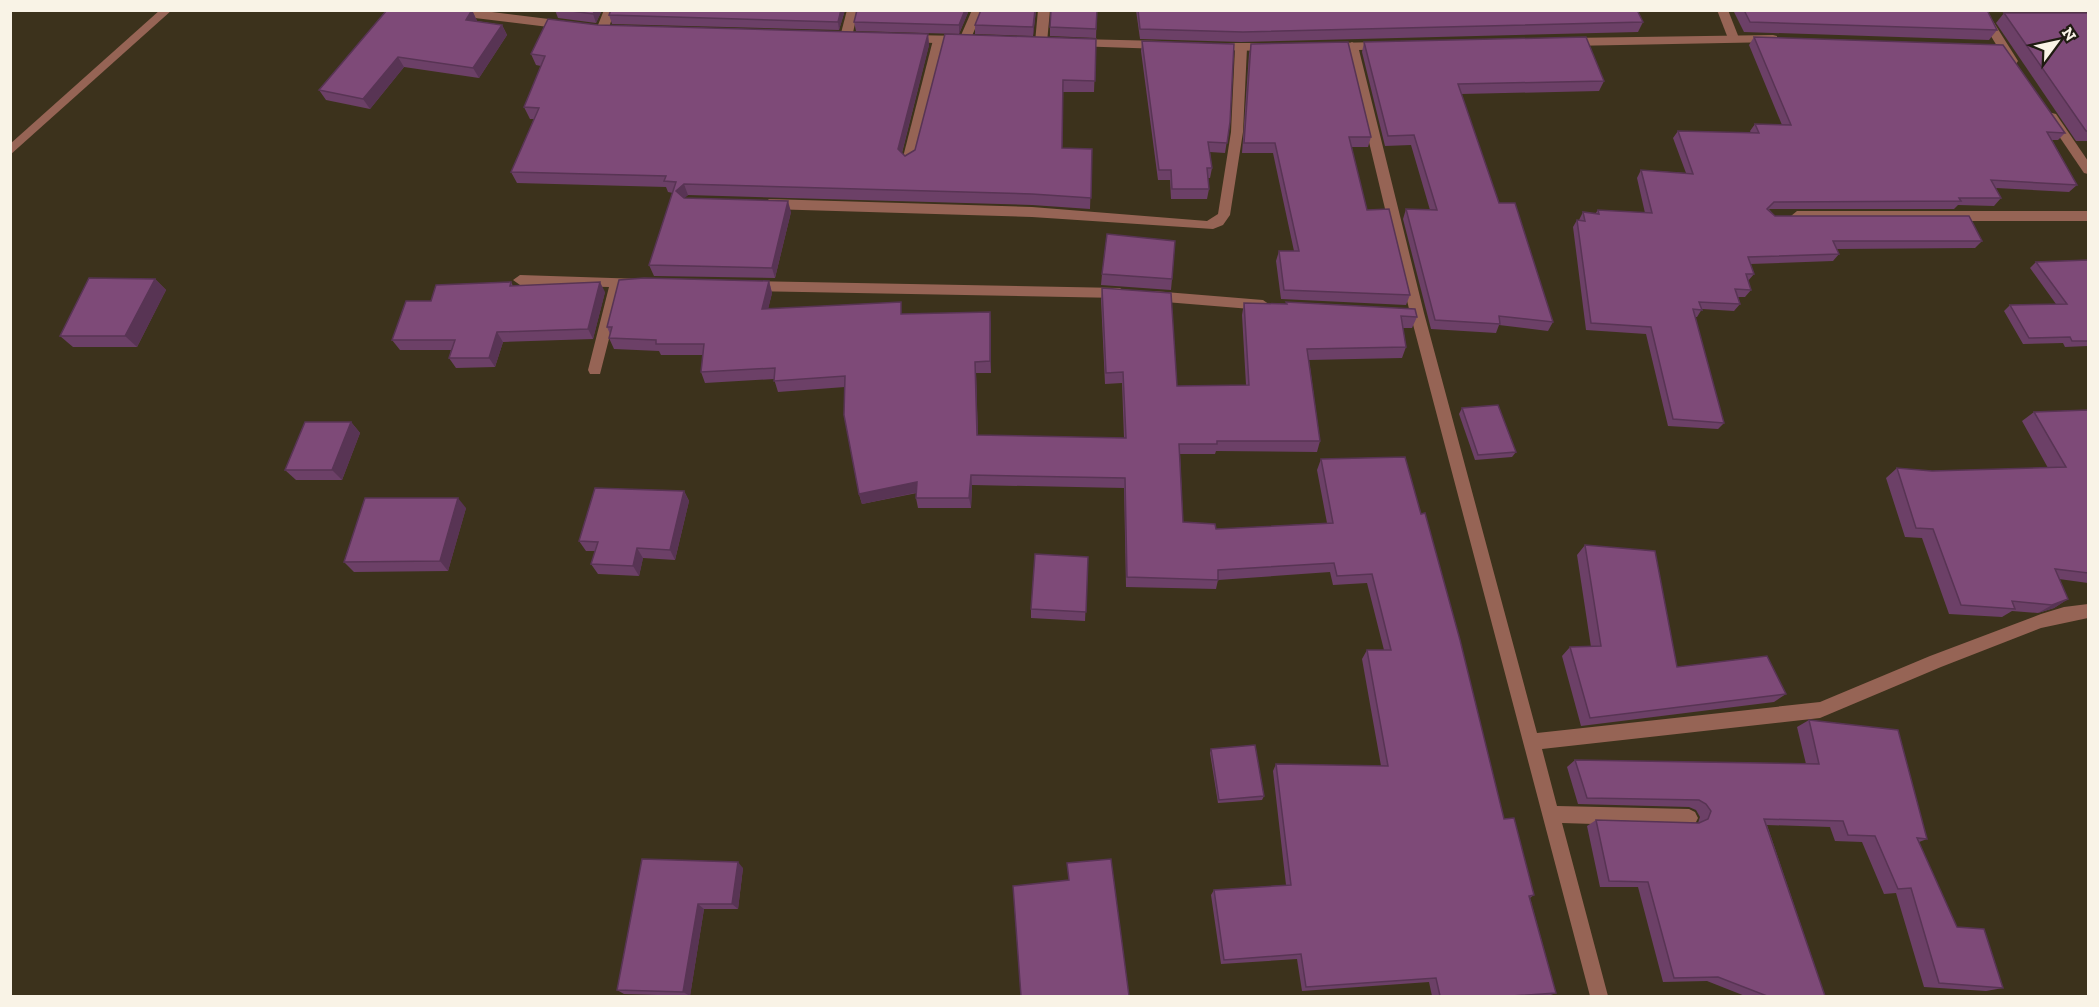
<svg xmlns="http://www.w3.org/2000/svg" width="2099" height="1007" viewBox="0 0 2099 1007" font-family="'Zilla Slab',serif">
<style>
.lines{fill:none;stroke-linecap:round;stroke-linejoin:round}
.service{fill:#966455;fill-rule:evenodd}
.minor{fill:#966455;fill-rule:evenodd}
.tertiary{fill:#966455;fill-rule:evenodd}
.wall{fill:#6c4067}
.shaded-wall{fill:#583454}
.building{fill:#7e4a78;stroke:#583454;stroke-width:1.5}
</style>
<rect width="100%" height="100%" fill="#3c321c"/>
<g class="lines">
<!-- service -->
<polygon class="service" points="847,10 858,10 852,37 846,41 840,37"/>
<!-- minor -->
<g class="minor">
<polygon points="160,10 172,10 10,155 10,144"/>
<polygon points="604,10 615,10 608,30 602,34 596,30"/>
<polygon points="972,10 983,10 969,43 961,43 959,40"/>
<polygon points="1038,10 1050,10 1047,42 1041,46 1035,42"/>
<polygon points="1717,10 1728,10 1739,38 1737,41 1729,41"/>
<polygon points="939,36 945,40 914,161 908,165 902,161 933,40"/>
<polygon points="1352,42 1358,46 1424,313 1537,733 1820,702 1930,656 2041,614 2064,607 2088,604 2088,618 2041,628 1941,667 1820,718 1542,749 1557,806 1689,809 1695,812 1698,818 1695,824 1689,827 1562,823 1608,996 1590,996 1410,313 1346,46"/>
<polygon points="1241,44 1247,48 1243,132 1230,215 1223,225 1213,229 1032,217 769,209 763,204 769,199 1032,207 1207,221 1218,214 1231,132 1235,48"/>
<polygon points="1797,211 2088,211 2088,221 1797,221 1791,216"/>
<polygon points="520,275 642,279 644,283 642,287 622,288 600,374 590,374 588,370 609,287 520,285 513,280"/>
<polygon points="751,281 1120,288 1127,293 1120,298 751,291 744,286"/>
<polygon points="1153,291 1263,300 1270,305 1263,310 1153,301 1146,296"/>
</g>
<!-- tertiary -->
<g class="tertiary">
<polygon points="437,10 476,10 565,21 571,25 565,29 442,14"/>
<polygon points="1975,10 1986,10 2018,61 2016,64 2008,64"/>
<polygon points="910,35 964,36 970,40 964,44 906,42 904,39"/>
<polygon points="1773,35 1777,36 1777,42 1569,46 1563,42 1569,38"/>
<polygon points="1078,39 1162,41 1168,45 1162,49 1074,46 1072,43"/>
<polygon points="1384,42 1390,46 1388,49 1330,51 1324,47 1330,43"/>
<polygon points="1216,43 1270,43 1276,47 1270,51 1212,50 1212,44"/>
<polygon points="2052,113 2056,114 2088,161 2088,174 2084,173 2046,117"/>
</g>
</g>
<!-- wall -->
<g class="wall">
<polygon points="472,10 477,21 502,25 507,35 479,78 404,67 370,109 326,100 319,90"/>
<polygon points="555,10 602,10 596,23 558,18"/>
<polygon points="845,10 839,30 612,24 609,15"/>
<polygon points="857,10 969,10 959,34 856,31 854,22"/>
<polygon points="1036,10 1033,36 975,34 975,25"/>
<polygon points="1097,10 1096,38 1050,36 1050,27"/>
<polygon points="1136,10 1637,10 1643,22 1638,32 1241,42 1140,39"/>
<polygon points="1733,10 1987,10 1997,30 1989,40 1744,32"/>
<polygon points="1989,10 2088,10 2088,12 1990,12"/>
<polygon points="2004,13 2088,13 2088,141 2076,141 1996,23"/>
<polygon points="598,25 928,34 929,45 902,153 905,156 1096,39 1094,92 1063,92 1062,148 1092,149 1090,209 1032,205 688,195 684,198 791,212 775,278 654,276 649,265 673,193 668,192 666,187 517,183 511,172 534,119 530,119 524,107 541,66 536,65 531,54"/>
<polygon points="1754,37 2065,133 2058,140 2052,140 2077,185 2069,192 1996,188 2001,198 1994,206 1958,205 1954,209 1769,209 1775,216 1982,241 1975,248 1836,249 1839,254 1833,261 1750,264 1754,274 1748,281 1751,290 1745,297 1738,297 1740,304 1734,311 1702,309 1697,317 1695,317 1724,423 1718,429 1668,426 1646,334 1586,330 1573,227 1577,220 1579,220 1583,212 1595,214 1598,210 1645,213 1637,178 1641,170 1686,173 1673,138 1678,131 1751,133 1750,131 1755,124 1782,125 1749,45"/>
<polygon points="1142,41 1230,122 1225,153 1210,152 1212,168 1210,178 1208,178 1209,189 1207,199 1171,199 1170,180 1158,180 1141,51"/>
<polygon points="1364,42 1604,81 1599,91 1461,94 1499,203 1553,322 1548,331 1499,325 1496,333 1431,329 1403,219 1406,209 1430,210 1411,145 1385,146 1362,52"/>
<polygon points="1251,44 1371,137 1368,147 1351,147 1367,210 1410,295 1406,305 1281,299 1276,261 1279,251 1294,251 1273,153 1242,153 1249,54"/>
<polygon points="2088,260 2088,346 2065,347 2063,343 2023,344 2004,311 2010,305 2056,304 2030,268 2036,262"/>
<polygon points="1102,274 1172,279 1171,290 1101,285"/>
<polygon points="155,279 166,290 137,347 73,347 60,336"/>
<polygon points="769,281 772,293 768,309 903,314 991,323 991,373 976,373 978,435 1124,438 1122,383 1105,384 1101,300 1102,288 1177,386 1246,385 1242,315 1244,303 1286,304 1286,302 1417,317 1412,328 1403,328 1406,347 1402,358 1309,360 1320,441 1317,452 1216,451 1215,454 1180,454 1183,522 1216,529 1327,523 1317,470 1321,459 1504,819 1534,895 1530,898 1556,993 1548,996 1432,996 1429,982 1302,991 1297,959 1221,964 1211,895 1214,890 1286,885 1273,771 1276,764 1381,766 1362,659 1367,650 1384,650 1367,583 1333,585 1330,572 1218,580 1216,589 1126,587 1124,488 972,485 971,508 918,508 916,498 917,493 862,504 859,494 845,387 778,392 774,379 705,383 701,372 703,355 661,355 659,351 614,349 609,338 610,334 607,327"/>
<polygon points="511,282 513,286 605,292 593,339 503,342 495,367 456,368 449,358 451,350 400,350 392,340 431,301"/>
<polygon points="1462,408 1516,452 1512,457 1475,460 1459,414"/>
<polygon points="2088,410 2088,583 2059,579 2068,599 2054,608 2038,613 2012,611 2002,617 1949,614 1922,538 1905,537 1886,478 1897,468 1932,471 2048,468 2022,421 2034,412"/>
<polygon points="351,422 360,433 342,480 296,480 285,470"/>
<polygon points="684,491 689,501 675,560 643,558 639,576 598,574 591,564 595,551 586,551 579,541"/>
<polygon points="466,508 448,571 354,572 344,562"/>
<polygon points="1585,545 1677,667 1786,694 1774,702 1581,726 1562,656 1570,647 1591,647 1577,555"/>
<polygon points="1088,557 1085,621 1031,618 1031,609"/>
<polygon points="1809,720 1927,839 1919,842 1957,927 2003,988 1986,991 1924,987 1896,893 1884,894 1862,842 1835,841 1830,827 1767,825 1825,996 1745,996 1707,981 1663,982 1638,887 1600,887 1587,826 1596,820 1698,823 1700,817 1696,810 1689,807 1578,804 1567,767 1575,760 1806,764 1797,727"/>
<polygon points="1211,749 1264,796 1262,800 1218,803 1210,753"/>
<polygon points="642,859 743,868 738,909 704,909 690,996 624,994 617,990"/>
</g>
<!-- shaded-wall -->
<g class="shaded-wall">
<polygon points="472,10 477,21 471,30 466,20"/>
<polygon points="595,10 602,10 596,23 593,14"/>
<polygon points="841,10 845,10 839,30 838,22"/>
<polygon points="965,10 969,10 959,34 959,25"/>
<polygon points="1035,10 1036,10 1033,36 1033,27"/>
<polygon points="502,25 507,35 479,78 473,68"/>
<polygon points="928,34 929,45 900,160 898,149"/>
<polygon points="398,57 404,67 370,109 363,99"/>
<polygon points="684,184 688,195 680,202 676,191"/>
<polygon points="788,201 791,212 775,278 772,268"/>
<polygon points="155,279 166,290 137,347 125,336"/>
<polygon points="769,281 772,293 765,321 762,309"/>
<polygon points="600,282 605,292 593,339 588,329"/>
<polygon points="990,312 991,323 991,373 990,361"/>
<polygon points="497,332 503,342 495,367 489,358"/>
<polygon points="975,362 976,373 978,446 977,435"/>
<polygon points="351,422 360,433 342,480 332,470"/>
<polygon points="971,475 972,485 971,508 969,498"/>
<polygon points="917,482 919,492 862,504 859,494"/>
<polygon points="684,491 689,501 675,560 670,550"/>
<polygon points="458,498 466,508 448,571 440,561"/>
<polygon points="637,548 643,558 639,576 633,566"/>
<polygon points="2068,599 2054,608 2038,613 2052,605"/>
<polygon points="738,862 743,868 738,909 732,904"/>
<polygon points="698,904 704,909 690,996 683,992"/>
</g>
<!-- building -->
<g class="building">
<polygon points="387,10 472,10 466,20 502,25 473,68 398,57 363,99 319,90"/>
<polygon points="564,10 595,10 593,14"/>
<polygon points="611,10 841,10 838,22 609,15"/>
<polygon points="857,10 965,10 959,25 854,22"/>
<polygon points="981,10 1035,10 1033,27 975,25"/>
<polygon points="1051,10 1097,10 1096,29 1050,27"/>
<polygon points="1138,10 1637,10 1643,22 1243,32 1140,29"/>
<polygon points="1744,10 1987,10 1997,30 1750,22"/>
<polygon points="2004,13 2088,13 2088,131 2086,131"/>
<polygon points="548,19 598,25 928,34 898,149 905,156 915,150 945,34 1096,39 1095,81 1063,80 1062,148 1092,149 1091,198 1032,194 684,184 676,191 684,198 788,201 772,268 649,265 676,182 664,181 666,176 511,172 539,108 524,107 545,56 531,54"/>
<polygon points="1586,37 1604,81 1458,84 1499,203 1515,203 1553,322 1499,316 1500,324 1435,320 1406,209 1437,210 1414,135 1388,136 1364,42"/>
<polygon points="1754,37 2003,45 2065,133 2047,132 2077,185 1991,180 2001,198 1959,198 1961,201 1774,202 1767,209 1775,216 1969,216 1982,241 1833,241 1839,254 1748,257 1754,274 1746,274 1751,290 1735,289 1740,304 1699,302 1702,310 1693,309 1724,423 1673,419 1651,327 1591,323 1577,220 1585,221 1583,212 1599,214 1598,210 1652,213 1641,170 1693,174 1678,131 1759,133 1755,124 1791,125"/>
<polygon points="1142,41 1234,44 1230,122 1227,143 1208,142 1212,168 1207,168 1209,189 1172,189 1171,170 1159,170"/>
<polygon points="1348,42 1371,137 1349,137 1367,210 1389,209 1410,295 1284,290 1279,251 1299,251 1275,143 1244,143 1251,44"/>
<polygon points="1107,234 1175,241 1172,279 1102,274"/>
<polygon points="2088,260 2088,341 2072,341 2070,337 2029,338 2010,305 2067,304 2036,262"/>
<polygon points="89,278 155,279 125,336 60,336"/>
<polygon points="644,278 769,281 762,309 901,302 901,314 990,312 990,361 975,362 977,435 1126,438 1123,372 1106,373 1102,288 1171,293 1177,386 1249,385 1244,303 1287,304 1286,302 1415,309 1417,317 1401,316 1406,347 1307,349 1320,441 1217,441 1217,444 1179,444 1183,522 1215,524 1216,529 1333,523 1321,459 1405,457 1421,514 1425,513 1460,640 1504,819 1514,818 1534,895 1529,896 1556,993 1511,996 1440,996 1436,978 1306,987 1301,954 1224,960 1214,890 1291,885 1276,764 1388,766 1367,650 1391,650 1372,574 1337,576 1334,563 1218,570 1218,580 1127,577 1125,478 971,475 969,498 916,498 917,482 859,494 844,415 845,376 774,381 775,368 701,372 704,344 656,344 656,340 609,338 612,327 607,327 619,280"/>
<polygon points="511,282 510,286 600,282 588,329 497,332 489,358 449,358 455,340 392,340 406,301 431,301 436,285"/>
<polygon points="1498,405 1516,452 1478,455 1462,408"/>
<polygon points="2088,410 2088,573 2055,569 2068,599 2052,605 2012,601 2015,609 1961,605 1933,529 1916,528 1897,468 1932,471 2066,467 2034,412"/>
<polygon points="305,422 351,422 332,470 285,470"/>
<polygon points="595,488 684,491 670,550 637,548 633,566 591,564 598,542 579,541"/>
<polygon points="365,498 458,498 440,561 344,562"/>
<polygon points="1585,545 1655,551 1677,667 1767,656 1786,694 1590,718 1570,647 1601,646"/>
<polygon points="1035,554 1088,557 1086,612 1031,609"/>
<polygon points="1809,720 1898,730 1927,839 1917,838 1957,927 1984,929 2003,988 1939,983 1911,888 1898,889 1875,836 1848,835 1843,821 1764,819 1825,996 1767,996 1718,977 1674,978 1648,882 1609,881 1596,820 1699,823 1708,819 1711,811 1706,804 1699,800 1587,798 1575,760 1819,764"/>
<polygon points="1255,745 1264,796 1219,800 1211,749"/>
<polygon points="642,859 738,862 732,904 698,904 683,992 617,990"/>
<polygon points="1111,859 1129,996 1021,996 1013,886 1069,880 1067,863"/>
</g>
<!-- border -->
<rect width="2099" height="1007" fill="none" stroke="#f9f3e6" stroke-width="24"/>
<!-- north arrow -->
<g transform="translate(2057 42) rotate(57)" stroke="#1f1b11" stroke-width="4.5" paint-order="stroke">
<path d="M0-4.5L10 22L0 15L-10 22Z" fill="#f9f3e6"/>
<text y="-9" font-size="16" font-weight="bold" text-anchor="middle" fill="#f9f3e6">N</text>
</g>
</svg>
